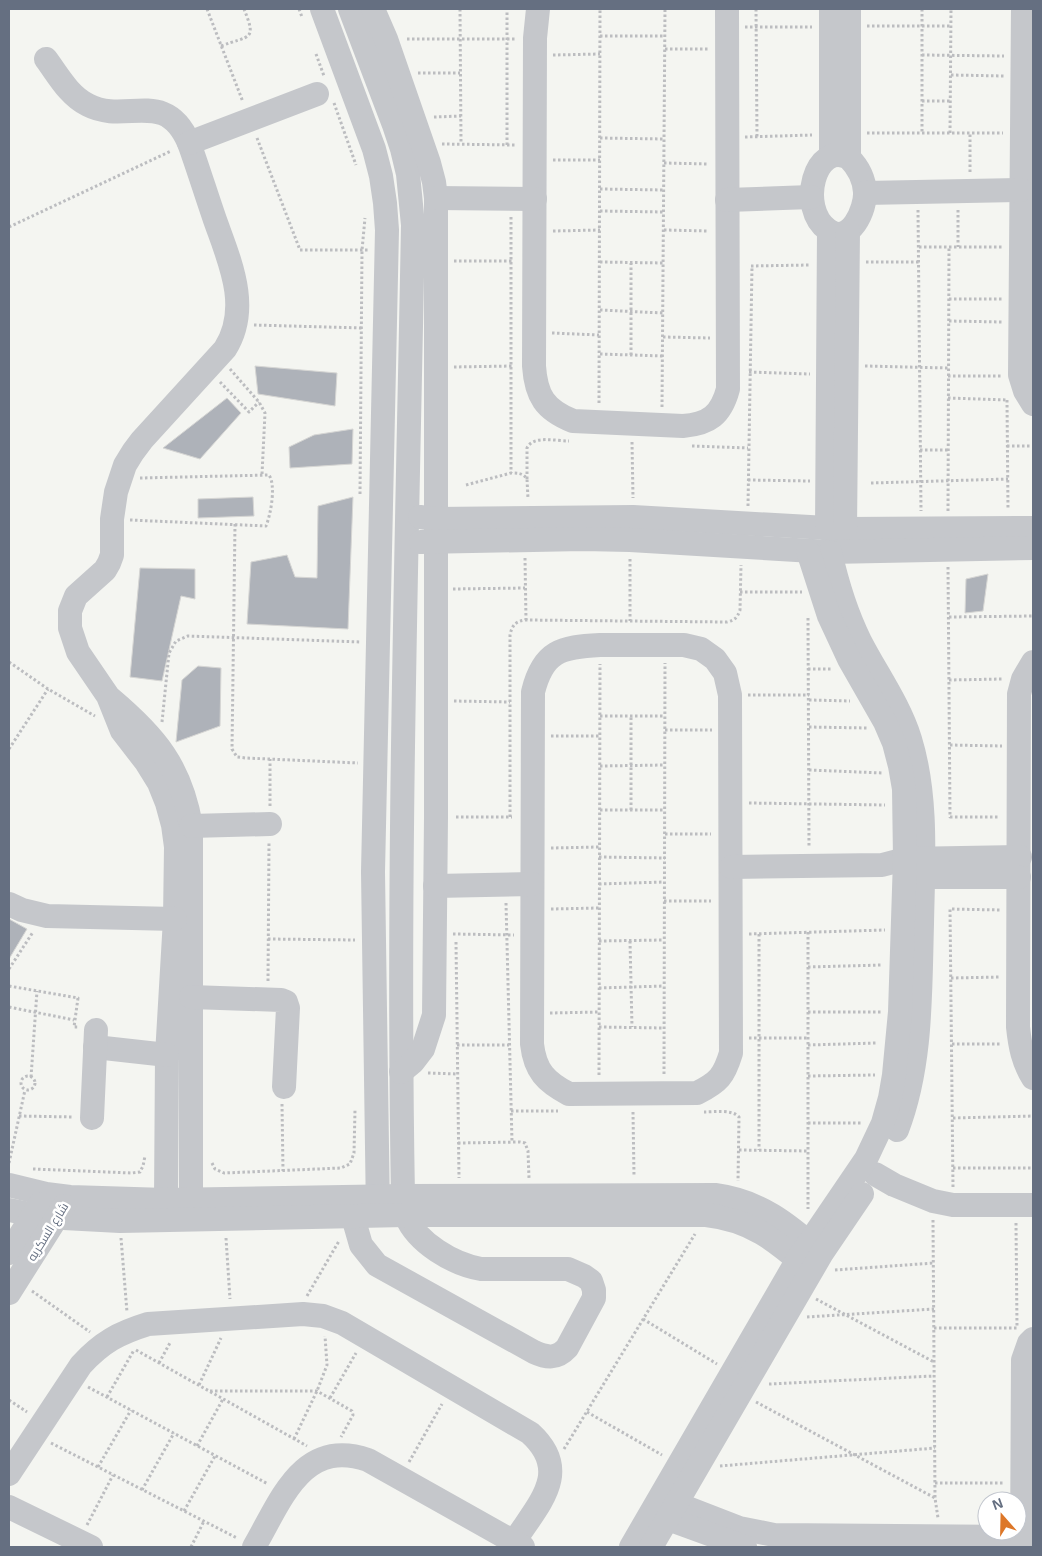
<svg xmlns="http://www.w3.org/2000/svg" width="1042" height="1556" viewBox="0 0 1042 1556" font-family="Arial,Cairo,sans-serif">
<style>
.building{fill:#aeb2b9;stroke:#d6d6d4}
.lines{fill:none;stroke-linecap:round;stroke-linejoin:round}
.path{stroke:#bcbdc0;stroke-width:3;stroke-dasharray:2.5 2.5;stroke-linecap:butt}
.minor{stroke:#c5c7cb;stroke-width:24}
.labels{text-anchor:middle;stroke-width:5;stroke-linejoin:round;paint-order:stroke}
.street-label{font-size:12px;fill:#656f81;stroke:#fff}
</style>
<rect width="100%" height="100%" fill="#f4f5f1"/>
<!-- building -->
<g class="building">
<polygon points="255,366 337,373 335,406 258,394"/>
<polygon points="227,398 241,413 200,459 163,448"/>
<polygon points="353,429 352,464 290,468 289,447 314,435"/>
<polygon points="253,497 254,516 198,518 198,499"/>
<polygon points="353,497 348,629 247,624 251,562 287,555 295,577 317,578 318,506"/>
<polygon points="140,568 195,569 195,599 181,596 162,681 130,677"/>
<polygon points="988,574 983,611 965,613 966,579"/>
<polygon points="198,666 221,668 220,726 176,742 182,680"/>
<polygon points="9,919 27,929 9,959"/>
</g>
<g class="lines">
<!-- path -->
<g class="path">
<polyline points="207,9 243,102"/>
<polyline points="299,9 302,17"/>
<polyline points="460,9 461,144"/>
<polyline points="756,9 757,137"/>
<polyline points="922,9 922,133"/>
<polyline points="867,26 951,26"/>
<polyline points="745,27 812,27"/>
<polyline points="600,36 665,36"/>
<polyline points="407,39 515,39"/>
<path d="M221,46C250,35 257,41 244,9"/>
<polyline points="665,49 709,49"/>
<polyline points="316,54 324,76"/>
<polyline points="553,55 600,54"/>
<polyline points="922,55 1004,56"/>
<polyline points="418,73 460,73"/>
<polyline points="951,75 1005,76"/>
<polyline points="922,101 950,101"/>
<polyline points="334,103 356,165"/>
<polyline points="434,117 461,116"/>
<polyline points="867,133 1003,133"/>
<polyline points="950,133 951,9"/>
<polyline points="745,137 812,135"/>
<polyline points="257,138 300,250 368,250"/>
<polyline points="600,138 664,139"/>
<polyline points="442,144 516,145"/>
<polyline points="507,145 507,9"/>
<polyline points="553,160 600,160"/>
<polyline points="664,163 709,164"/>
<polyline points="970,172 970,133"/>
<polyline points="600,189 664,190"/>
<polyline points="918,210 921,511"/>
<polyline points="958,210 958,247"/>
<polyline points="600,211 664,212"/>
<polyline points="511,217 511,473"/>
<polyline points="9,227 171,151"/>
<polyline points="664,230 708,231"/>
<polyline points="553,231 600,230"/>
<polyline points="919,247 1003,247"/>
<polyline points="454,261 513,261"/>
<polyline points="600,262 663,263"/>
<polyline points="866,262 919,262"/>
<polyline points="751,266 809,265"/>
<polyline points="949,299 1003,299"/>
<polyline points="600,310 663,313"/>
<polyline points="949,321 1003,322"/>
<polyline points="254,325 363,328"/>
<polyline points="552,333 599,335"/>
<polyline points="663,337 710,338"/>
<polyline points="600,354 663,356"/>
<polyline points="631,355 631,263"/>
<polyline points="865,366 948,368"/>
<polyline points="454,367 513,366"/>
<polyline points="230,369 259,402 265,413 262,474"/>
<polyline points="749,372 810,374"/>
<polyline points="948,376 1003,376"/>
<polyline points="220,382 249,412 259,402"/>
<polyline points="948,398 1008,400"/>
<polyline points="1007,400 1008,509"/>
<polyline points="599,403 600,9"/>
<polyline points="662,407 665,9"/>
<polyline points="632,442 633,498"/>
<polyline points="692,446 748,448"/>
<polyline points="1007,446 1033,446"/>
<polyline points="920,450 948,450"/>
<path d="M527,479V448C533,435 556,441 569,441"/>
<polyline points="748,480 810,481"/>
<polyline points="871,483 1008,479"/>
<path d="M466,485L511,473C518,473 523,473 527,479L528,499"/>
<polyline points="360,494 362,250 365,218"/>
<polyline points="748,506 752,266"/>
<polyline points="948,511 949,247"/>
<path d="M130,520L266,526C271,514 276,485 269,475L140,478"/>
<polyline points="235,524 232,749 237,757 246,758 358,763"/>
<polyline points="525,558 526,620"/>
<polyline points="630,559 630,621"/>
<polyline points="948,567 950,817 1000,817"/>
<polyline points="453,589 525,588"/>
<polyline points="740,592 802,592"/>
<polyline points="949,617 1033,616"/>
<polyline points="808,618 809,847"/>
<polyline points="9,662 48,689 95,716"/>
<polyline points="808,669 833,669"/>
<polyline points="949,680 1003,679"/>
<polyline points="748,695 809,695"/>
<polyline points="809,700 850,701"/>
<polyline points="454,701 510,702"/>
<polyline points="600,716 665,716"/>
<polyline points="162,722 169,653 176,641 188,636 361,642"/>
<polyline points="809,727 868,728"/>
<polyline points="665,730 712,730"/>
<polyline points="551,736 600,736"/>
<polyline points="950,745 1002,746"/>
<polyline points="9,749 48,689"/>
<polyline points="600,766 665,765"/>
<polyline points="809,770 883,773"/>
<polyline points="749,803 885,805"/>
<polyline points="270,806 270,759"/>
<polyline points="600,810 665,810"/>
<polyline points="631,810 631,716"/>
<polyline points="456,817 512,817"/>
<path d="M510,817V635C512,625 516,621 526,620L727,622C735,620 737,618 740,610L741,565"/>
<polyline points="665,834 711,834"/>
<polyline points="551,848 599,847"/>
<polyline points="599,857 665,858"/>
<polyline points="599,884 664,882"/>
<polyline points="664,901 711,901"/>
<polyline points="506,903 512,1142"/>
<polyline points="551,909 599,908"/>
<polyline points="808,932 808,1209"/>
<polyline points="453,934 514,935"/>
<polyline points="749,934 885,930"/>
<polyline points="759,934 759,1150"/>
<polyline points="268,939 355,940"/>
<polyline points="599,941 664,940"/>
<polyline points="630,941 632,1027"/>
<polyline points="456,942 459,1178"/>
<polyline points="808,967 882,965"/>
<polyline points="9,969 33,932"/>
<polyline points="951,978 1001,977"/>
<polyline points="268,981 269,842"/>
<polyline points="9,986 78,998 74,1027 79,1027"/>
<polyline points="599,988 664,986"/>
<polyline points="9,1007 74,1020"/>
<polyline points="808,1012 882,1012"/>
<polyline points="550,1013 599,1012"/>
<polyline points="599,1027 664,1028"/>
<polyline points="749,1038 808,1038"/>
<polyline points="952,1044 1001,1044"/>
<polyline points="457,1045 509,1045"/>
<polyline points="808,1045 877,1043"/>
<polyline points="428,1073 458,1074"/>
<polyline points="664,1074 665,663"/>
<polyline points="599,1075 600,664"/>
<circle cx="28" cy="1083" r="7"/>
<polyline points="808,1076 875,1075"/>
<polyline points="31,1077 37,991"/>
<polyline points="282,1104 283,1171"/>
<polyline points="511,1111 558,1111"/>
<polyline points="633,1112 634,1176"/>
<path d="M704,1112C714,1112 732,1109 739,1117L738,1181"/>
<polyline points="19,1116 74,1117"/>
<polyline points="953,1118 1033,1116"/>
<polyline points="808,1123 863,1123"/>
<polyline points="458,1143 520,1142 525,1143 528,1151 529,1178"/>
<polyline points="739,1150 808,1151"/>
<polyline points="9,1163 25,1090"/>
<polyline points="212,1163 215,1169 224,1173 341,1168 350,1164 354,1153 355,1110"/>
<polyline points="953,1168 1033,1168"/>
<polyline points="33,1169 132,1173 140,1172 143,1166 145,1156"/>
<polyline points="953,1187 950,909 1001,910"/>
<polyline points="933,1220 935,1498 938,1518"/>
<polyline points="1016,1223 1017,1327"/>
<polyline points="121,1238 127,1312"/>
<polyline points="226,1238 230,1299"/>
<polyline points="835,1270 934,1263"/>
<polyline points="32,1291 90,1332"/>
<polyline points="307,1296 339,1241"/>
<polyline points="816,1299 934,1362"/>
<polyline points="807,1317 934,1309"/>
<polyline points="643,1319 717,1364"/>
<polyline points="934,1328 1017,1328"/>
<polyline points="136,1350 307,1446"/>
<polyline points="159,1363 171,1341"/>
<polyline points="769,1384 934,1376"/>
<polyline points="199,1385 221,1338"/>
<polyline points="88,1387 268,1484"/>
<polyline points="210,1391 317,1391 352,1411 353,1415 341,1437"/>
<polyline points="107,1397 134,1350"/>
<polyline points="330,1398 356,1353"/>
<polyline points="9,1400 27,1412"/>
<polyline points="756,1402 935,1498"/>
<polyline points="587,1412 662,1455"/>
<polyline points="294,1439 317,1391 327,1365 325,1336"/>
<polyline points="51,1443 237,1538"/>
<polyline points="197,1446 223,1399"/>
<polyline points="564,1449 695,1234"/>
<polyline points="409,1462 442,1404"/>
<polyline points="720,1466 935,1448"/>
<polyline points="98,1467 131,1410"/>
<polyline points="935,1483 1004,1483"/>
<polyline points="142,1490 174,1433"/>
<polyline points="184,1511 215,1456"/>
<polyline points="87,1525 113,1475"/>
<polyline points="191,1547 204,1521"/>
</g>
<!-- minor -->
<g class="minor">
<polyline points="322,9 374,149 381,176 385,203 387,230 373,872 378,1215"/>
<path d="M350,9L394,125L402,149L408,174L413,225C407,549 397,872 403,1196C404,1202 403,1210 406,1216C417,1243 453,1264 481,1269H568L584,1276L591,1281L594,1290V1298L567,1348C557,1359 547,1358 534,1352L377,1265L361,1245L353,1217"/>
<polyline points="373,9 386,39 429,163 434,182 436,198 436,817 434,1015 423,1049 413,1062 401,1072"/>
<path d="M538,9L535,38L534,366C536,396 545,410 573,421L683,426C709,424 721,415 728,389L727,9"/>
<polyline points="831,9 831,156"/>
<polyline points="1023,9 1020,375 1025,391 1033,404"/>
<path d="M46,59C58,75 69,96 88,105C126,125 165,87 189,143C198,168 206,194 215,220C230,262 251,308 225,349L142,440L133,452L125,465L116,492L112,519V555L109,563L105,570L76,596L70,611V628L78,652L108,696L122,731L146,762L159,783L167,803L173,825L176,847L175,919L167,1055L166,1200"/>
<polyline points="189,143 317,94"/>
<path d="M849,158C815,140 797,208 828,230C850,246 866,209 865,192C864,178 858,167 849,158V9"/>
<polyline points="865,193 1021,190"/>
<polyline points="436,198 535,199"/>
<polyline points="727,200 811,197"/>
<polyline points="420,517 435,519 633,517 845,529 1033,528"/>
<polyline points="827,529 829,231"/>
<polyline points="845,529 848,231"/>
<polyline points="421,542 583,539 630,540 830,552 1033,548"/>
<path d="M830,552C837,583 846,613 860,641C877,674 899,704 910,739C928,797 923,865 922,924C920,993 922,1065 897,1130"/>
<path d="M600,645H684L701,649L715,659L725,673L730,695L731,1053C724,1076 719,1082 697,1093L569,1094C546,1082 535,1071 532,1044L533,692C543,651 561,647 600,645Z"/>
<path d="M1033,662L1023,679L1019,694L1018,1027C1020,1046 1023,1062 1033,1078"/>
<path d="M111,699C156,737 181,767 191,826V1200"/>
<polyline points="191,826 270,824"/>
<polyline points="731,867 882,865 905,859 1020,857"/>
<polyline points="909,877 1019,877"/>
<polyline points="435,886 532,884"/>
<polyline points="9,904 22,910 47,916 175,919"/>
<polyline points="191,997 281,1000 286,1002 288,1008 284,1087"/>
<polyline points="95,1047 167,1055"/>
<polyline points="92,1118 96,1030"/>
<polyline points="875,1174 894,1185 933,1201 953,1205 1033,1205"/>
<path d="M9,1185L46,1194L70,1197L166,1200L403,1196L715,1195C760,1201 788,1224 820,1252"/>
<path d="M9,1210L45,1217L120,1221L405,1215H706C752,1220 776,1241 810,1270"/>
<polyline points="9,1253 40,1204"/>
<polyline points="9,1293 64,1206"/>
<path d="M9,1474L81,1365C102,1342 119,1333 148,1324L303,1314L323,1316L342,1323L530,1433C573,1472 538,1504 514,1542"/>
<polyline points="677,1504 739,1528 774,1535 1022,1537"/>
<polyline points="9,1507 91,1547"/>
<polyline points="668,1519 745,1547"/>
<path d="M254,1547C281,1501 302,1437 368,1460L523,1547"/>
<polyline points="631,1547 798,1259 866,1159 883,1123 890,1098 894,1075 900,1012 905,859 904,789 900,766 894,743 885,722 849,659 829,616 808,551"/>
<polyline points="651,1547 822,1253 862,1194"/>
<polyline points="1022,1547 1023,1360 1029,1343 1033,1339"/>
</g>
</g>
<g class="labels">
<!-- street labels -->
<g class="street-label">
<text transform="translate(48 1232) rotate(-58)" y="4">شارع السكريه</text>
</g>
</g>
<!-- border -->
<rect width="1042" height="1556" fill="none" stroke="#656f81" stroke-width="20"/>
<!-- north arrow -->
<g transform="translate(1002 1516) rotate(340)"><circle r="24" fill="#ffffff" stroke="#c1c5cd"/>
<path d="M0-4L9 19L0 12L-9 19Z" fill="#dd7728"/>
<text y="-8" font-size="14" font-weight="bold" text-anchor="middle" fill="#656f81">N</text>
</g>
</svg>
